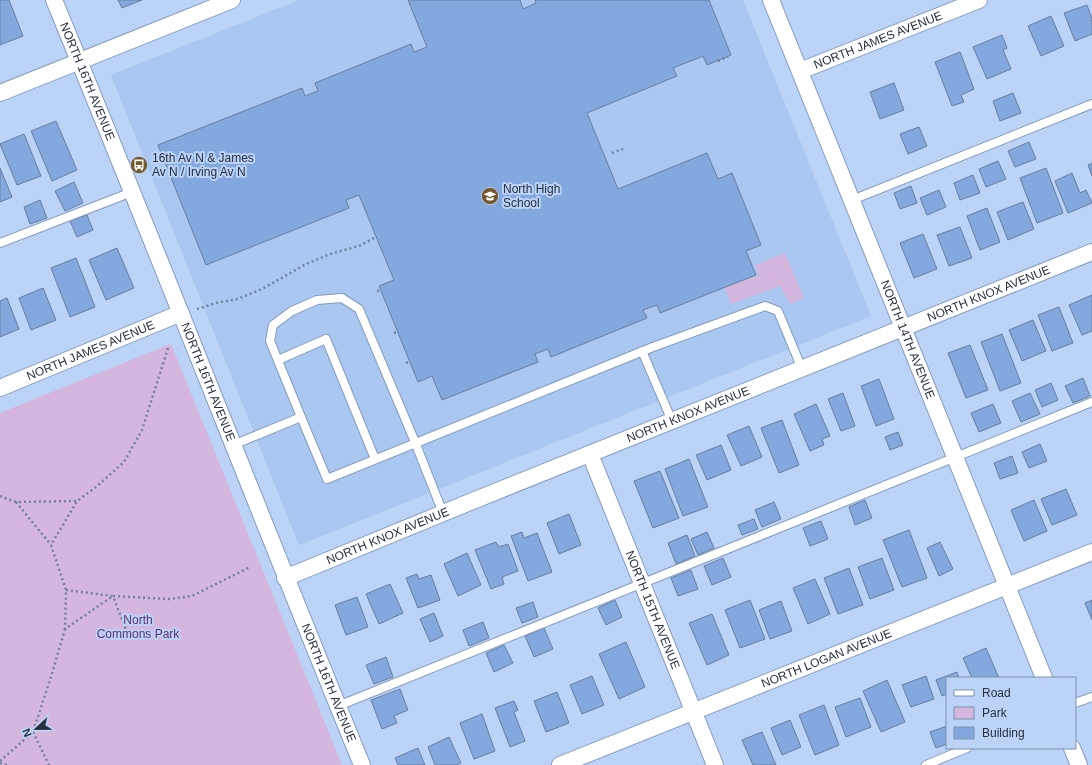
<svg xmlns="http://www.w3.org/2000/svg" width="1092" height="765" viewBox="0 0 1092 765" font-family="Helvetica,sans-serif">
<style>
.built{fill:#a9c7f0}
.green{fill:#d5b6df}
.building{fill:#82a8de;stroke:#677e9f}
.lines{fill:none;stroke-linecap:round;stroke-linejoin:round}
.service-casing{stroke:#849cbf;stroke-width:10}
.minor-casing{stroke:#849cbf;stroke-width:18}
.path{stroke:#70829b;stroke-width:2.5;stroke-dasharray:2 3;stroke-linecap:butt}
.service{stroke:#fff;stroke-width:8}
.minor{stroke:#fff;stroke-width:16}
.labels{text-anchor:middle;stroke-width:4;stroke-linejoin:round;paint-order:stroke}
.street-label{font-size:12px;fill:#26303e;stroke:#bad3f7}
.poi-label{font-size:12px;fill:#26303e;stroke:#bad3f7;text-anchor:start}
.park-label{font-size:12px;fill:#612f72;stroke:#bad3f7}
</style>
<rect width="100%" height="100%" fill="#bad3f7"/>
<!-- built -->
<polygon class="built" points="299,0 743,0 871,316 299,545 111,75"/>
<!-- green -->
<g class="green">
<polygon points="785,253 804,298 790,304 780,286 731,304 725,288 759,275 755,265"/>
<polygon points="171,344 342,765 0,765 0,413"/>
</g>
<!-- building -->
<g class="building">
<polygon points="0,0 9,0 23,36 0,45"/>
<polygon points="118,0 142,0 122,8"/>
<polygon points="408,0 520,0 523,9 536,3 535,0 709,0 731,55 707,65 703,56 701,57 673,68 677,76 587,113 618,189 707,153 718,179 732,173 761,245 746,251 756,275 660,313 657,305 643,310 647,318 551,357 548,349 535,354 538,362 442,400 432,376 418,382 379,286 394,280 359,195 346,200 349,208 206,265 158,145 302,88 305,96 315,92 318,91 315,83 411,44 414,52 427,47"/>
<polygon points="1087,5 1092,19 1092,34 1075,41 1064,13"/>
<polygon points="1051,16 1064,46 1041,56 1028,26"/>
<polygon points="1002,35 1007,48 1003,50 1011,69 987,79 973,47"/>
<polygon points="960,52 974,89 961,95 964,102 952,106 935,62"/>
<polygon points="894,83 904,110 880,119 870,92"/>
<polygon points="1013,93 1021,113 1000,121 993,101"/>
<polygon points="56,121 77,170 52,181 31,131"/>
<polygon points="919,127 927,146 908,154 900,134"/>
<polygon points="24,134 41,176 17,185 0,144"/>
<polygon points="1029,142 1036,159 1015,167 1008,151"/>
<polygon points="998,161 1006,179 986,187 979,169"/>
<polygon points="1092,163 1092,176 1088,165"/>
<polygon points="0,168 12,197 0,202"/>
<polygon points="1046,168 1063,213 1037,223 1020,178"/>
<polygon points="1072,173 1080,193 1086,190 1092,203 1068,213 1055,181"/>
<polygon points="973,175 980,193 960,200 954,183"/>
<polygon points="74,182 83,203 65,211 55,191"/>
<polygon points="911,186 917,203 900,209 894,193"/>
<polygon points="939,190 946,207 927,215 920,198"/>
<polygon points="40,200 47,218 30,224 24,207"/>
<polygon points="1023,202 1034,229 1008,240 997,212"/>
<polygon points="987,208 1000,242 980,250 967,216"/>
<polygon points="87,215 93,230 77,237 70,221"/>
<polygon points="960,227 972,258 949,266 937,235"/>
<polygon points="923,234 937,269 914,278 900,243"/>
<polygon points="117,248 134,288 106,300 89,260"/>
<polygon points="76,258 95,307 70,317 51,268"/>
<polygon points="43,288 56,320 31,330 19,298"/>
<polygon points="1092,295 1092,331 1082,335 1069,305"/>
<polygon points="7,298 19,329 0,337 0,301"/>
<polygon points="1059,307 1073,343 1052,351 1038,315"/>
<polygon points="1033,320 1046,351 1022,361 1009,330"/>
<polygon points="1002,334 1021,383 1000,391 981,342"/>
<polygon points="970,345 988,390 966,398 948,353"/>
<polygon points="1083,378 1090,396 1073,403 1065,386"/>
<polygon points="879,379 894,419 876,426 861,386"/>
<polygon points="1051,383 1058,400 1042,407 1035,390"/>
<polygon points="843,393 855,426 841,431 828,399"/>
<polygon points="1030,393 1040,414 1021,422 1012,401"/>
<polygon points="816,404 830,436 822,439 824,445 810,451 794,414"/>
<polygon points="993,404 1001,423 979,432 971,413"/>
<polygon points="782,420 799,465 779,473 761,428"/>
<polygon points="749,426 762,457 741,466 727,435"/>
<polygon points="898,432 903,445 890,450 885,437"/>
<polygon points="1040,444 1047,461 1029,468 1022,452"/>
<polygon points="721,445 731,470 707,480 696,455"/>
<polygon points="1012,456 1018,473 1000,479 994,463"/>
<polygon points="689,459 708,507 683,516 665,469"/>
<polygon points="660,471 679,518 653,528 634,481"/>
<polygon points="1066,489 1077,515 1052,525 1041,499"/>
<polygon points="865,500 872,518 855,525 849,507"/>
<polygon points="1034,500 1047,531 1024,541 1011,510"/>
<polygon points="774,502 781,519 762,527 755,510"/>
<polygon points="569,514 581,545 559,554 547,523"/>
<polygon points="754,519 758,529 742,535 738,525"/>
<polygon points="821,521 828,539 810,546 803,528"/>
<polygon points="909,530 927,578 902,587 883,540"/>
<polygon points="522,532 524,538 537,533 552,572 528,581 511,536"/>
<polygon points="707,532 714,548 698,555 691,539"/>
<polygon points="687,535 695,556 676,564 668,543"/>
<polygon points="496,542 499,547 508,544 518,571 502,577 504,584 491,589 475,550"/>
<polygon points="940,542 953,569 939,576 927,548"/>
<polygon points="467,553 481,585 458,596 444,564"/>
<polygon points="723,558 731,577 712,585 704,566"/>
<polygon points="882,558 894,590 870,599 858,567"/>
<polygon points="849,568 863,605 838,614 824,578"/>
<polygon points="691,570 698,589 678,596 671,578"/>
<polygon points="417,574 419,579 431,575 440,600 418,608 406,578"/>
<polygon points="815,579 830,614 808,624 793,588"/>
<polygon points="390,584 403,613 379,624 366,594"/>
<polygon points="357,597 368,627 346,635 335,605"/>
<polygon points="615,600 622,617 606,625 598,608"/>
<polygon points="750,600 765,639 740,648 725,610"/>
<polygon points="1092,600 1092,620 1085,603"/>
<polygon points="781,601 792,631 770,639 759,610"/>
<polygon points="533,602 538,617 522,623 516,608"/>
<polygon points="434,613 443,636 430,642 420,619"/>
<polygon points="712,614 729,655 707,665 689,623"/>
<polygon points="483,622 489,638 469,646 463,630"/>
<polygon points="544,628 553,649 534,657 525,636"/>
<polygon points="626,642 645,687 619,699 599,654"/>
<polygon points="504,645 513,663 494,672 486,653"/>
<polygon points="986,648 999,678 972,678 963,658"/>
<polygon points="386,657 393,677 374,684 366,665"/>
<polygon points="957,672 959,678 947,678 947,694 942,696 936,680"/>
<polygon points="592,676 604,705 582,714 570,685"/>
<polygon points="926,676 934,699 911,707 902,685"/>
<polygon points="887,680 905,722 881,732 863,691"/>
<polygon points="400,689 408,710 394,716 397,723 382,729 371,700"/>
<polygon points="557,692 569,723 546,732 534,701"/>
<polygon points="860,698 871,727 846,737 835,707"/>
<polygon points="514,701 518,710 514,712 525,741 510,747 495,708"/>
<polygon points="824,705 839,745 815,755 799,715"/>
<polygon points="482,714 495,751 474,759 460,723"/>
<polygon points="790,720 801,747 782,755 771,728"/>
<polygon points="947,726 947,744 936,748 930,732"/>
<polygon points="762,732 776,765 753,765 742,740"/>
<polygon points="449,737 461,763 456,765 435,765 428,747"/>
<polygon points="418,748 425,765 398,765 395,758"/>
</g>
<g class="lines">
<defs>
<g id="service">
<polyline points="852,200 1092,104"/>
<polyline points="0,243 132,192"/>
<polyline points="642,351 672,421"/>
<polyline points="278,360 326,339 375,459"/>
<polyline points="233,445 301,417"/>
<polyline points="443,513 415,442 359,309 342,298 317,300 292,311 273,325 270,341 301,417 327,479 653,347 765,306 778,311 802,369"/>
<polyline points="1075,703 1092,697"/>
<polyline points="338,706 1092,402"/>
<polyline points="926,765 967,748"/>
</g>
<g id="minor">
<path id="s1" d="M54,0C159,254 258,511 362,765"/>
<path id="s2" d="M771,0L1044,678"/>
<path id="s3" d="M800,71L979,0"/>
<polyline points="0,93 232,0"/>
<path id="s4" d="M0,388L181,313"/>
<path id="s5" d="M590,454L715,765"/>
<path id="s6" d="M285,578L475,500L1092,252"/>
<polyline points="1072,748 1079,765"/>
<path id="s7" d="M560,765L1092,552"/>
</g>
</defs>
<!-- service casing -->
<use href="#service" class="service-casing"/>
<!-- minor casing -->
<use href="#minor" class="minor-casing"/>
<!-- path -->
<g class="path">
<polyline points="718,61 728,57"/>
<polyline points="612,153 623,149"/>
<polyline points="377,291 381,290"/>
<polyline points="197,309 216,303 238,299 264,288 306,264 330,254 359,246 376,237"/>
<polyline points="394,333 397,332"/>
<polyline points="406,363 410,362"/>
<polyline points="0,496 16,502 77,501"/>
<polyline points="16,502 51,545"/>
<polyline points="66,590 113,596 65,629 66,590 51,545 77,501 96,487 124,462 142,430 168,348"/>
<polyline points="129,638 113,596 169,599 192,596 250,567"/>
<polyline points="33,732 49,765"/>
<polyline points="0,761 33,732 50,680 65,629"/>
<polyline points="0,763 7,765"/>
</g>
<!-- service -->
<use href="#service" class="service"/>
<!-- minor -->
<use href="#minor" class="minor"/>
</g>
<!-- icons -->
<defs>
<symbol id="bus-disc" viewBox="-11 -11 22 22"><circle r="9.5" fill="#74582b" stroke="#bad3f7"/><path d="M-5-6H5V4H4V6H2V4H-2V6H-4V4H-5ZM-3.5-4V0h7V-4ZM-3.5 1.2v1.5H-2V1.2ZM2 1.2v1.5H3.5V1.2Z" fill="#fff"/></symbol>
<symbol id="school-disc" viewBox="-11 -11 22 22"><circle r="9.5" fill="#74582b" stroke="#bad3f7"/><path d="M0-5L7-2L0 1L-7-2ZM-4 1L0 2.5L4 1V4Q0 6-4 4Z" fill="#fff"/></symbol>
</defs>
<g fill-rule="evenodd">
<use href="#bus-disc" x="129" y="155" width="20" height="20"/>
<use href="#school-disc" x="480" y="186" width="20" height="20"/>
</g>
<g class="labels">
<!-- street labels -->
<g class="street-label">
<text dy="4" stroke="none"><textPath href="#s3" startOffset="84">NORTH JAMES AVENUE</textPath></text>
<text dy="4" stroke="none"><textPath href="#s1" startOffset="88">NORTH 16TH AVENUE</textPath></text>
<text dy="4" stroke="none"><textPath href="#s6" startOffset="759">NORTH KNOX AVENUE</textPath></text>
<text dy="4" stroke="none"><textPath href="#s2" startOffset="366">NORTH 14TH AVENUE</textPath></text>
<text dy="4" stroke="none"><textPath href="#s4" startOffset="98">NORTH JAMES AVENUE</textPath></text>
<text dy="4" stroke="none"><textPath href="#s1" startOffset="412">NORTH 16TH AVENUE</textPath></text>
<text dy="4" stroke="none"><textPath href="#s6" startOffset="435">NORTH KNOX AVENUE</textPath></text>
<text dy="4" stroke="none"><textPath href="#s6" startOffset="111">NORTH KNOX AVENUE</textPath></text>
<text dy="4" stroke="none"><textPath href="#s5" startOffset="168">NORTH 15TH AVENUE</textPath></text>
<text dy="4" stroke="none"><textPath href="#s7" startOffset="287">NORTH LOGAN AVENUE</textPath></text>
<text dy="4" stroke="none"><textPath href="#s1" startOffset="736">NORTH 16TH AVENUE</textPath></text>
</g>
<!-- poi labels -->
<g class="poi-label">
<text x="152" y="162">16th Av N &amp; James<tspan x="152" dy="14">Av N / Irving Av N</tspan></text>
<text x="503" y="193">North High<tspan x="503" dy="14">School</tspan></text>
</g>
<!-- park labels -->
<g class="park-label">
<text x="138" y="624">North<tspan x="138" dy="14">Commons Park</tspan></text>
</g>
</g>
<!-- legend -->
<rect x="946" y="677" width="130" height="72" fill="#bad3f7" stroke="#7f92ad"/>
<rect x="954" y="690" width="20" height="6" fill="#ffffff" stroke="#7f92ad"/>
<text x="982" y="697" font-size="12" fill="#26303e">Road</text>
<rect x="954" y="707" width="20" height="12" fill="#d5b6df" stroke="#7f92ad"/>
<text x="982" y="717" font-size="12" fill="#26303e">Park</text>
<rect x="954" y="727" width="20" height="12" fill="#82a8de" stroke="#7f92ad"/>
<text x="982" y="737" font-size="12" fill="#26303e">Building</text>
<!-- north arrow -->
<g transform="translate(36 729) rotate(248)" stroke="#bad3f7" stroke-width="3" paint-order="stroke">
<path d="M0-3L7 15L0 10L-7 15Z" fill="#26303e"/>
<text y="-6" font-size="11" font-weight="bold" text-anchor="middle" fill="#26303e">N</text>
</g>
</svg>
